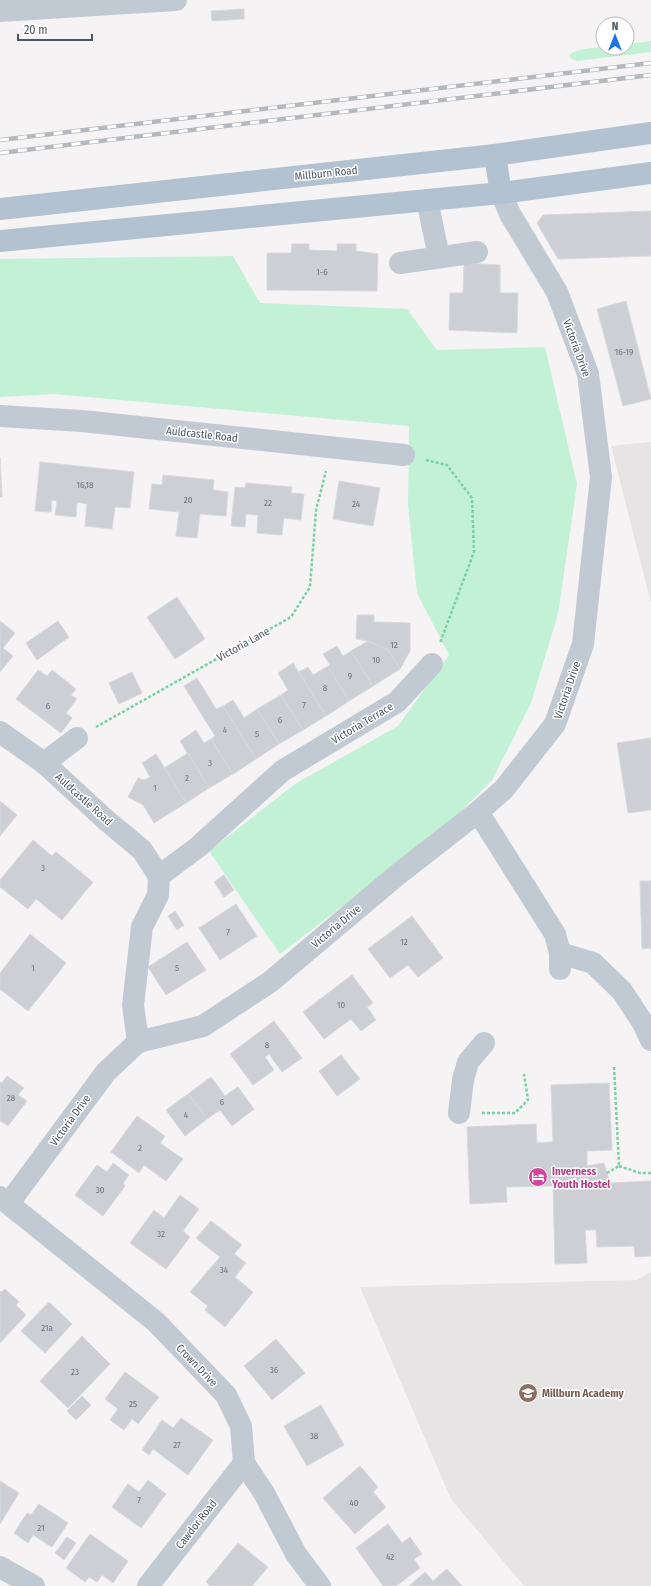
<svg xmlns="http://www.w3.org/2000/svg" width="651" height="1586" viewBox="0 0 651 1586" font-family="'Fira Sans Condensed',sans-serif">
<style>
.education{fill:#e6e4e5}
.green{fill:#c3f1d5}
.building{fill:#cdcfd5;stroke:#d7d9de}
.lines{fill:none;stroke-linecap:round;stroke-linejoin:round}
.path{stroke:#7ad0a6;stroke-width:2.5;stroke-dasharray:3 2;stroke-linecap:butt}
.minor{stroke:#c1cad2;stroke-width:22}
.major{stroke:#b3c2d1;stroke-width:22}
.rail-casing{stroke:#b5b8bd;stroke-width:4.5}
.rail{stroke:#fff;stroke-width:3;stroke-dasharray:9;stroke-linecap:butt}
.labels{text-anchor:middle;stroke-width:3;stroke-linejoin:round;paint-order:stroke}
.number-label{font-size:9px;fill:#6b747e}
.street-label{font-size:11px;fill:#4a5661;stroke:#fff}
.hotel-label{font-size:11px;font-weight:bold;fill:#b23c85;stroke:#fff;text-anchor:start}
.education-label{font-size:11px;font-weight:bold;fill:#785e54;stroke:#fff;text-anchor:start}
</style>
<rect width="100%" height="100%" fill="#f5f3f3"/>
<!-- education -->
<g class="education">
<polygon points="651,442 651,603 611,446"/>
<polygon points="651,1272 651,1586 524,1586 451,1499 360,1287 637,1280"/>
</g>
<!-- green -->
<g class="green">
<path d="M651,41V52L577,61L572,59L569,56C576,48 593,48 603,47V48H627V44Z"/>
<polygon points="233,256 260,303 407,309 437,350 545,347 577,484 558,614 531,703 492,780 446,827 280,954 209,851 295,784 398,726 449,655 417,593 408,505 409,426 54,394 0,397 0,259"/>
</g>
<!-- building -->
<g class="building">
<polygon points="244,9 244,19 212,21 211,11"/>
<polygon points="651,211 651,256 558,259 537,223 543,215"/>
<polygon points="292,244 309,244 309,250 337,251 337,244 356,244 356,251 378,254 377,291 267,290 267,253 291,253"/>
<polygon points="464,263 500,265 500,293 518,293 517,333 449,330 450,293 463,293"/>
<polygon points="626,301 651,399 623,406 597,309"/>
<polygon points="0,457 2,497 0,497"/>
<polygon points="40,462 134,472 130,508 115,507 112,529 85,526 87,504 77,502 76,517 55,515 57,501 52,500 51,512 35,511"/>
<polygon points="163,475 214,480 213,490 228,492 226,516 200,514 197,538 176,536 179,512 149,509 152,484 162,485"/>
<polygon points="339,481 380,488 373,526 333,519"/>
<polygon points="246,483 292,487 291,493 304,494 301,520 284,518 282,535 257,533 258,515 246,514 245,527 231,526 235,487 245,488"/>
<polygon points="177,597 205,639 175,659 147,617"/>
<polygon points="357,615 374,615 374,622 410,623 410,651 400,669 388,650 368,641 356,639"/>
<polygon points="0,621 15,633 3,648 13,656 0,672"/>
<polygon points="58,621 69,637 37,660 26,643"/>
<polygon points="368,641 388,650 400,669 373,686 351,651"/>
<polygon points="337,646 343,656 351,651 373,686 349,701 328,666 330,665 323,654"/>
<polygon points="293,663 326,716 303,730 281,695 288,690 278,673"/>
<polygon points="328,666 349,701 326,716 299,672 308,667 313,675"/>
<polygon points="38,670 47,676 52,670 76,689 71,695 77,699 66,713 72,718 61,733 16,699"/>
<polygon points="132,672 142,693 119,704 109,683"/>
<polygon points="197,678 216,709 223,706 256,759 233,774 211,739 215,736 184,686"/>
<polygon points="281,695 303,730 279,744 257,709"/>
<polygon points="233,700 244,718 257,709 279,744 256,759 223,706"/>
<polygon points="196,730 204,743 211,739 233,774 209,788 180,741"/>
<polygon points="651,738 651,810 628,813 617,743"/>
<polygon points="188,753 209,788 186,803 164,768"/>
<polygon points="156,754 186,803 154,823 143,805 128,797 138,778 144,780 150,777 142,763"/>
<polygon points="0,801 17,815 0,836"/>
<polygon points="33,840 52,856 56,852 93,882 62,920 36,899 28,909 0,887 0,880"/>
<polygon points="224,875 234,890 224,897 214,882"/>
<polygon points="640,881 651,881 651,948 642,949"/>
<polygon points="236,904 257,936 220,960 199,928"/>
<polygon points="175,911 184,925 177,930 168,916"/>
<polygon points="412,916 443,958 418,977 408,965 390,978 368,949"/>
<polygon points="30,934 66,963 28,1011 0,989 0,973"/>
<polygon points="187,942 206,970 166,995 148,967"/>
<polygon points="352,975 373,1003 367,1007 376,1020 361,1031 351,1019 324,1039 303,1012"/>
<polygon points="274,1021 302,1058 282,1072 269,1054 265,1057 274,1070 253,1085 230,1054"/>
<polygon points="341,1055 360,1079 337,1096 319,1071"/>
<polygon points="7,1076 24,1088 18,1095 27,1101 8,1126 0,1121 0,1082 2,1083"/>
<polygon points="211,1077 225,1096 238,1087 254,1109 232,1126 220,1110 207,1119 188,1094"/>
<polygon points="609,1083 612,1150 587,1151 587,1166 604,1163 610,1183 651,1181 651,1256 635,1257 634,1246 597,1247 596,1230 585,1230 587,1263 555,1264 553,1186 506,1187 507,1202 470,1204 467,1127 536,1124 537,1143 553,1142 551,1085"/>
<polygon points="188,1094 207,1119 185,1136 166,1110"/>
<polygon points="137,1116 165,1136 160,1143 183,1159 166,1181 144,1165 139,1173 111,1152"/>
<polygon points="113,1163 129,1175 123,1183 125,1186 103,1216 75,1195 97,1165 107,1172"/>
<polygon points="180,1195 199,1209 183,1231 190,1237 166,1269 130,1243 154,1210 164,1218"/>
<polygon points="211,1221 242,1245 234,1254 246,1263 235,1277 253,1292 225,1327 205,1310 208,1306 190,1292 220,1257 196,1238"/>
<polygon points="5,1289 19,1302 16,1305 26,1315 0,1343 0,1291 1,1292"/>
<polygon points="49,1302 72,1324 45,1353 21,1331"/>
<polygon points="82,1336 110,1364 68,1408 40,1381"/>
<polygon points="276,1339 305,1373 272,1400 244,1366"/>
<polygon points="125,1372 159,1397 138,1424 132,1419 124,1430 110,1420 118,1409 105,1399"/>
<polygon points="82,1396 91,1405 76,1420 67,1411"/>
<polygon points="321,1405 344,1445 307,1466 284,1426"/>
<polygon points="181,1418 213,1440 188,1475 153,1449 149,1455 142,1450 162,1420 173,1428"/>
<polygon points="360,1466 378,1487 373,1492 386,1507 355,1534 323,1498"/>
<polygon points="148,1480 166,1494 141,1528 112,1507 128,1484 139,1492"/>
<polygon points="0,1481 19,1493 0,1524"/>
<polygon points="39,1504 68,1523 52,1547 33,1535 28,1543 14,1533 27,1513 31,1515"/>
<polygon points="388,1524 402,1543 410,1537 422,1554 414,1559 420,1568 396,1586 383,1586 356,1548"/>
<polygon points="90,1534 128,1561 113,1583 102,1575 97,1582 89,1577 85,1582 66,1568"/>
<polygon points="67,1537 76,1543 64,1560 55,1553"/>
<polygon points="238,1543 268,1567 252,1586 210,1586 206,1582"/>
<polygon points="447,1569 462,1586 409,1586 425,1572 433,1581"/>
</g>
<g class="lines">
<!-- path -->
<g class="path">
<polyline points="426,460 447,465 472,498 474,552 440,643"/>
<polyline points="96,727 291,617 310,587 316,510 326,471"/>
<polyline points="482,1113 515,1113 528,1100 524,1074"/>
<polyline points="619,1166 640,1173 651,1173"/>
<polyline points="607,1173 619,1166 614,1067"/>
</g>
<!-- minor -->
<g class="minor">
<polyline points="0,11 176,0"/>
<polyline points="427,200 439,257"/>
<polyline points="400,263 477,252"/>
<polyline points="0,416 82,421 404,455"/>
<polyline points="0,732 44,763 106,820 142,850 159,876"/>
<polyline points="44,763 77,738"/>
<polyline points="478,812 555,934 560,953 560,969"/>
<polyline points="159,876 198,847 282,771 397,702 432,664"/>
<polyline points="560,953 593,963 622,991 643,1023 651,1040"/>
<polyline points="138,1042 133,1005 142,927 158,895 159,876"/>
<polyline points="459,1113 463,1080 468,1062 484,1043"/>
<polyline points="0,1197 156,1322 226,1395 241,1426 244,1463 264,1493 296,1554 320,1586"/>
<polyline points="9,1203 106,1072 138,1042 203,1026 270,982 396,876 478,812 504,789 555,724 583,644 601,477 588,374 557,292 510,214 501,193"/>
<polyline points="0,1567 34,1586"/>
<polyline points="148,1586 244,1463"/>
</g>
<!-- major -->
<g class="major">
<polyline points="495,155 501,193"/>
<polyline points="0,209 495,155 651,133"/>
<polyline points="0,241 501,193 651,173"/>
</g>
<defs>
<g id="rail">
<polyline points="0,140 651,63"/>
<polyline points="0,153 651,75"/>
</g>
</defs>
<!-- rail casing -->
<use href="#rail" class="rail-casing"/>
<!-- rail -->
<use href="#rail" class="rail"/>
</g>
<!-- icons -->
<defs>
<symbol id="hotel-disc" viewBox="-11 -11 22 22"><circle r="9.5" fill="#d1479c" stroke="#fff"/><path d="M-6-4.5h1.5V1H6V5H4.5V3h-9V5H-6ZM-4 0a1.8 1.8 0 1 1 3.6 0ZM.5 0V-2.5h3Q6-2.5 6 0Z" fill="#fff"/></symbol>
<symbol id="school-disc" viewBox="-11 -11 22 22"><circle r="9.5" fill="#8d6e63" stroke="#fff"/><path d="M0-5L7-2L0 1L-7-2ZM-4 1L0 2.5L4 1V4Q0 6-4 4Z" fill="#fff"/></symbol>
</defs>
<g fill-rule="evenodd">
<use href="#hotel-disc" x="527" y="1166" width="22" height="22"/>
<use href="#school-disc" x="517" y="1382" width="22" height="22"/>
</g>
<g class="labels">
<!-- number labels -->
<g class="number-label">
<text x="322" y="275">1-6</text>
<text x="624" y="355">16-19</text>
<text x="85" y="488">16,18</text>
<text x="188" y="503">20</text>
<text x="268" y="506">22</text>
<text x="356" y="507">24</text>
<text x="394" y="648">12</text>
<text x="376" y="663">10</text>
<text x="350" y="679">9</text>
<text x="325" y="691">8</text>
<text x="304" y="708">7</text>
<text x="48" y="709">6</text>
<text x="280" y="723">6</text>
<text x="225" y="733">4</text>
<text x="257" y="737">5</text>
<text x="210" y="766">3</text>
<text x="187" y="781">2</text>
<text x="155" y="791">1</text>
<text x="43" y="871">3</text>
<text x="228" y="935">7</text>
<text x="404" y="945">12</text>
<text x="33" y="971">1</text>
<text x="177" y="971">5</text>
<text x="341" y="1008">10</text>
<text x="267" y="1048">8</text>
<text x="11" y="1101">28</text>
<text x="222" y="1105">6</text>
<text x="186" y="1118">4</text>
<text x="140" y="1151">2</text>
<text x="100" y="1193">30</text>
<text x="161" y="1237">32</text>
<text x="224" y="1273">34</text>
<text x="47" y="1331">21a</text>
<text x="274" y="1373">36</text>
<text x="75" y="1375">23</text>
<text x="133" y="1407">25</text>
<text x="314" y="1439">38</text>
<text x="177" y="1448">27</text>
<text x="139" y="1503">7</text>
<text x="354" y="1506">40</text>
<text x="41" y="1531">21</text>
<text x="390" y="1560">42</text>
</g>
<!-- street labels -->
<g class="street-label">
<text transform="translate(326 173) rotate(-6)" y="4">Millburn Road</text>
<text transform="translate(577 348) rotate(70)" y="4">Victoria Drive</text>
<text transform="translate(202 434) rotate(6)" y="4">Auldcastle Road</text>
<text transform="translate(243 644) rotate(-29)" y="4">Victoria Lane</text>
<text transform="translate(567 690) rotate(-71)" y="4">Victoria Drive</text>
<text transform="translate(362 723) rotate(-31)" y="4">Victoria Terrace</text>
<text transform="translate(84 799) rotate(42)" y="4">Auldcastle Road</text>
<text transform="translate(336 926) rotate(-40)" y="4">Victoria Drive</text>
<text transform="translate(70 1120) rotate(-54)" y="4">Victoria Drive</text>
<text transform="translate(197 1365) rotate(46)" y="4">Crown Drive</text>
<text transform="translate(196 1524) rotate(-52)" y="4">Cawdor Road</text>
</g>
<!-- hotel labels -->
<g class="hotel-label">
<text x="552" y="1175">Inverness<tspan x="552" dy="13">Youth Hostel</tspan></text>
</g>
<!-- education labels -->
<g class="education-label">
<text x="542" y="1397">Millburn Academy</text>
</g>
</g>
<!-- north arrow -->
<g transform="translate(615 36)"><circle r="19" fill="#ffffff" stroke="#b7bbc0"/>
<path d="M0-3L7 15L0 10L-7 15Z" fill="#1a73e8"/>
<text y="-6" font-size="11" font-weight="bold" text-anchor="middle" fill="#4a5661">N</text>
</g>
<!-- scale -->
<path d="M18 34v6h74v-6" fill="none" stroke="#4a5661" stroke-width="2"/>
<text x="24" y="34" font-size="12" fill="#4a5661" stroke="#ffffff" stroke-width="3" paint-order="stroke">20 m</text>
</svg>
